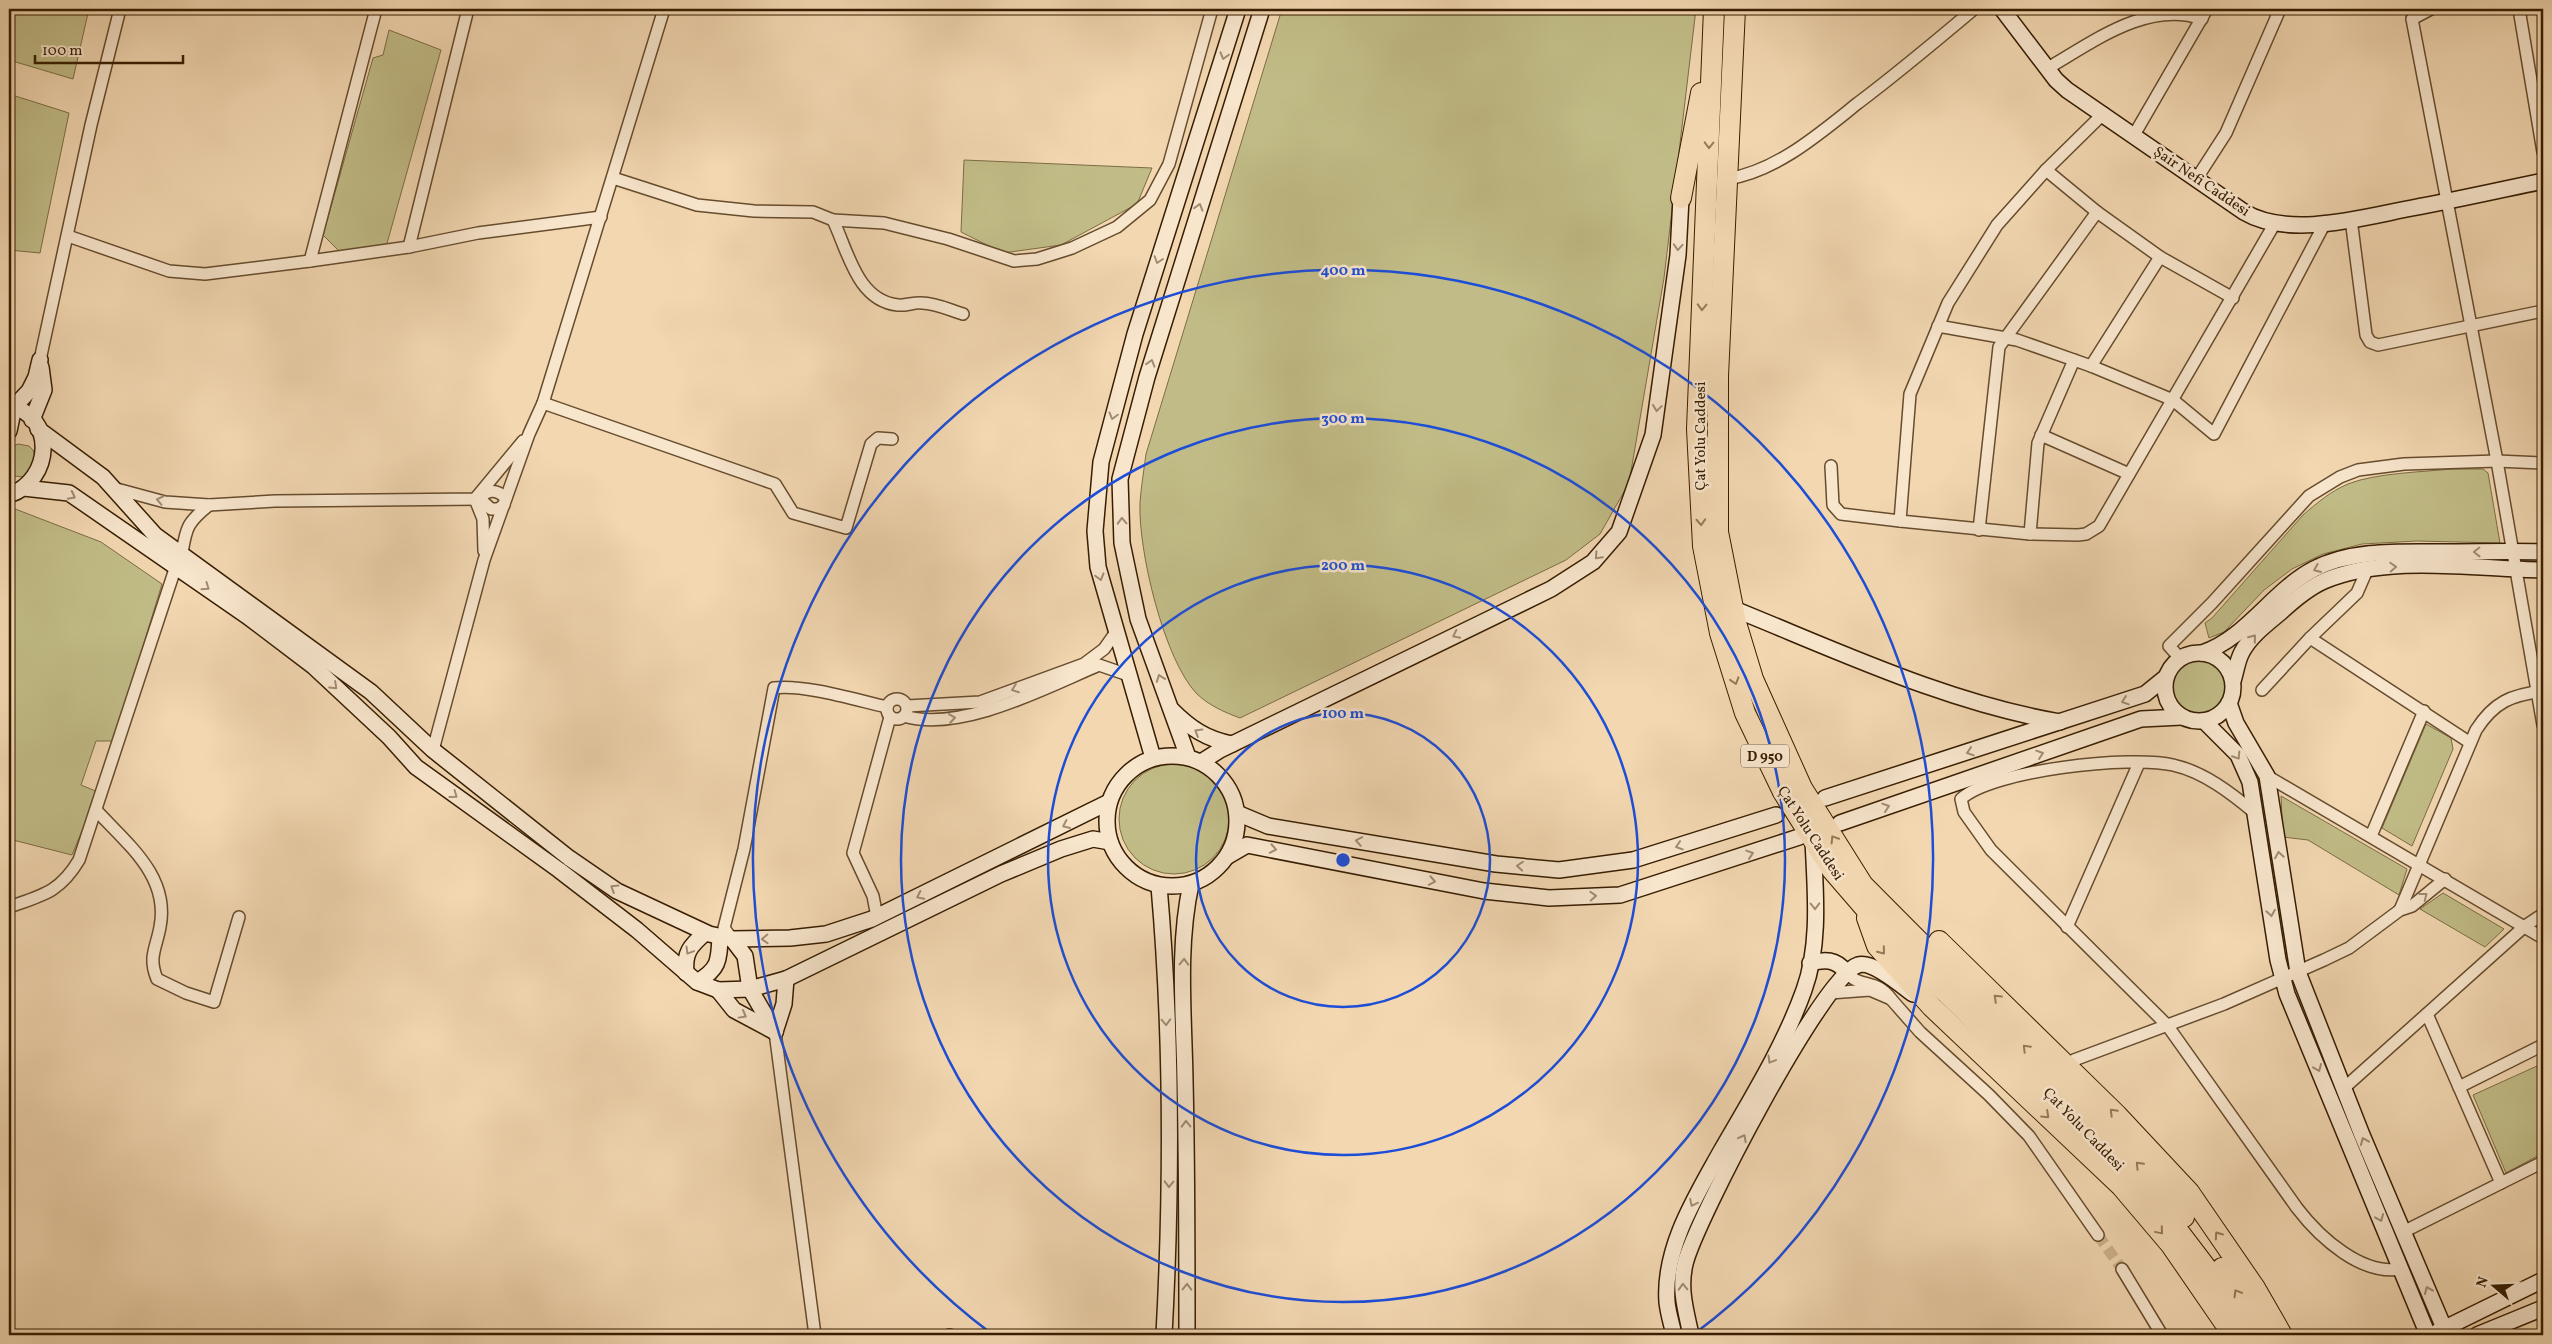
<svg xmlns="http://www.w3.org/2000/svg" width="2552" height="1344" viewBox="0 0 2552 1344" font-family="Vollkorn,serif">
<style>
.green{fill:#c1bc87;stroke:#7c6c44}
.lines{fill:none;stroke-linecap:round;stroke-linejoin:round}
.street-tunnel{stroke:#cdb28e;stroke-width:11;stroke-dasharray:11 5.5;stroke-linecap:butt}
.street-casing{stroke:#664c2d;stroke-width:14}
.secondary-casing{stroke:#371d01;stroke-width:18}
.highway-casing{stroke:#371d01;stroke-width:22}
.street{stroke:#f7e5cc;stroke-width:11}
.secondary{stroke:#f7e5cc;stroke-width:15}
.highway{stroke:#f2d7b1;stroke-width:20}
.oneway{stroke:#a18b71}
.oneway2{stroke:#947a59}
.ring{fill:none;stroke:#1d4ed8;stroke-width:2.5}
.labels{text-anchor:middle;stroke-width:5;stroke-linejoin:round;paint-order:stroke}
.shield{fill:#f7e5cc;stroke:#71593e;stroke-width:1}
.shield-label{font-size:14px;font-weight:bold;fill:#371d01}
.street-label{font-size:15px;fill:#371d01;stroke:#f7e5cc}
.centre{fill:#1d4ed8;stroke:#f7e5cc;stroke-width:2.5}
.ring-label{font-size:15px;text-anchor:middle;font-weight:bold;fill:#1d4ed8;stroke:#f7e5cc;stroke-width:5;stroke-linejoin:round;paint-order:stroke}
</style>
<rect width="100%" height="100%" fill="#f2d7b1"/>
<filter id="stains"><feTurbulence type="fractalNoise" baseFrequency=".004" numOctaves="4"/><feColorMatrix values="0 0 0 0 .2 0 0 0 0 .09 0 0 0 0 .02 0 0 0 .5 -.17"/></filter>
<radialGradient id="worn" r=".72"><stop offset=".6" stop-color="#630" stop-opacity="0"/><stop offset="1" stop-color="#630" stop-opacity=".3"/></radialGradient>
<!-- green -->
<g class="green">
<polygon points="9,9 89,9 73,79 9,60"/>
<path d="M1282,9H1696L1664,278L1629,483L1600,534L1566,560L1240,718C1224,712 1210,706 1197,694C1164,660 1138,550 1140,503C1141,487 1144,470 1146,454Z"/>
<polygon points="389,30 441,50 386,247 341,253 323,235 373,58 383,55"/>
<polygon points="9,94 69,113 40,253 9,250"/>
<polygon points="964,160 1152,168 1137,204 1061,245 1003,253 961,232"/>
<polygon points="18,444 29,446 33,450 37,461 24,477 14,476 9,473 9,448"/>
<path d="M2452,469H2483L2488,473L2500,543L2417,541L2362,544L2323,554L2292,569L2264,590L2224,632L2209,638L2205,623L2212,618L2303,515C2317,503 2331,491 2348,484C2375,473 2422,472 2452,469Z"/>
<polygon points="10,507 101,542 162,584 114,741 96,741 81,785 98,792 72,855 9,839"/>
<circle cx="2197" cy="686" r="28"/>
<polygon points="2426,724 2451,738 2453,749 2412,846 2382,828"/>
<circle cx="1174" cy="819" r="55"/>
<polygon points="2281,796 2407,869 2399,895 2308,840 2283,837"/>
<polygon points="2443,893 2504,929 2485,947 2420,909"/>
<polygon points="2537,1066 2543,1079 2543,1153 2506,1173 2473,1095"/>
</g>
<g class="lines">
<!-- street-tunnel -->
<polyline class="street-tunnel" points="2098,1235 2122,1269"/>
<defs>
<g id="street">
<polyline points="2431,9 2412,19 2497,461 2543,725"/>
<polyline points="2519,9 2543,152"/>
<path d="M2048,68C2093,42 2148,0 2202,19"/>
<polyline points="2104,113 2046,170 1997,225 1948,303 1910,394 1900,521 2030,534 2078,535 2086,534 2099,526 2275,223"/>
<polyline points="2134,135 2207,9"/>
<polyline points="2046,170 2097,212 2160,257 2091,366"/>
<path d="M613,178L697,205L754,211L813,212L833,220C848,251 857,301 898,305C906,306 914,302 922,303C935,303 950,310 963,314"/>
<polyline points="2197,178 2226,133 2280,9"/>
<path d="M1727,179C1777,171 1819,134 1858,103C1898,73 1936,41 1974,9"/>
<polyline points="2351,219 2366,335 2370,342 2378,345 2543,311"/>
<polyline points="833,220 884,223 948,239 1014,261 1037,259 1072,248 1117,227 1150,200 1169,164 1212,9"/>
<polyline points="68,236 169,271 205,274 310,261 409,247 478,233 601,217"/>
<polyline points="409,247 468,9"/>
<polyline points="2160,257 2233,298"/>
<polyline points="310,261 376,9"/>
<polyline points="1938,326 2017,340 2091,366 2173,400 2214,434 2325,223"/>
<polyline points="40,360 91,125 120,9"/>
<polyline points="543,403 775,484 793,513 846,528 871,444 878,438 892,439"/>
<polyline points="2041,435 2129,474"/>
<polyline points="1831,466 1833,505 1841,514 1900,521"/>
<path d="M113,488L165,502L209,505L275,501L480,499C488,488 497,490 506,498"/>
<polyline points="480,499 491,509 498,509 504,505"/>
<polyline points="1979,530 1999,347 2097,212"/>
<polyline points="2030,534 2038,443 2074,360"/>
<polyline points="484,551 483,519 475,499 523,441"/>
<path d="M182,553C186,527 188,522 209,505"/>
<polyline points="2310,638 2469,742"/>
<polyline points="2180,658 2169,646 2212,603 2309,496 2340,477 2358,470 2404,464 2497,461 2543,463"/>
<polyline points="2262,690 2310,638 2357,593 2367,570"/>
<circle cx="897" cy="709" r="10"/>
<polyline points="907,706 980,702 1084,664 1104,649 1116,632"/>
<path d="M904,716C961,733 1047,687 1099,665L1128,675"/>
<polyline points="433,750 484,560 529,434 543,403 664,9"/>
<polyline points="2267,776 2543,938"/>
<path d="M96,810C127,844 170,876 160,927C156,949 148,957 157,979L186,993L214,1002L239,917"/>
<path d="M2255,813C2231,793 2204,772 2173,765C2132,755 1992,770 1961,799L1964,812L1991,850L2167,1025L2297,1208C2320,1238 2362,1276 2401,1269"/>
<polyline points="2371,836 2424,711"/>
<path d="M9,907C43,895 60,892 79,860L176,566"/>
<path d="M2400,910L2476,730C2494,702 2511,695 2543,691"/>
<polyline points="877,917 873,896 853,853 890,717"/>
<polyline points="2067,927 2139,763"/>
<path d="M732,939L724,928L744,849L774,688C804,684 856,700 887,707"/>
<path d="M1830,993L1870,990L1891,999C1876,978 1860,989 1846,972"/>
<polyline points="1891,999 1920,1032 1989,1095 2029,1136 2098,1235"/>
<polyline points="2427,1014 2501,1183"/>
<polyline points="775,1032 815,1335"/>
<polyline points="2067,1066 2074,1060 2224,1004 2324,960 2349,948 2400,910 2412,906 2445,879"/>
<polyline points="2459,1087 2543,1045"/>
<polyline points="2343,1089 2525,926 2543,914"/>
<polyline points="2403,1232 2543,1162"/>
<polyline points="2122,1269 2162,1335"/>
<polyline points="949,1335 950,1335"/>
</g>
<g id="secondary">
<path d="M2002,9L2056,80L2067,90L2244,212C2289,239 2364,217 2412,208C2456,200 2500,190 2543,181"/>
<path d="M9,406C56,415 53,480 9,495"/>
<polyline points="32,420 44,390 41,367"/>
<polyline points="38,429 103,477 155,535 371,692 433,750 569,858 617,891 709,934 732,939 790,938 826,934 872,919 1109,802"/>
<polyline points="9,431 14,407 29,391 36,377 40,360"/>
<polyline points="24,488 69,493 247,616 313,666 389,737 416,767 559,870 637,930 697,982 718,990 750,989 786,979 1001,874 1061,849 1093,839 1110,842"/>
<path d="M1734,609C1838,651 1948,703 2060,722"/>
<path d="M2202,653C2247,638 2272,591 2314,569C2352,549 2402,552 2444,552C2477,552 2510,551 2543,552"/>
<circle cx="2199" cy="687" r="34"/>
<path d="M2233,681C2236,672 2237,661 2242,652C2250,636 2268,623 2281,612C2294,600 2308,588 2324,581C2389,554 2475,569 2543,570"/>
<polyline points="2229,703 2236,723 2267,776 2298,972 2362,1135 2447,1335"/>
<path d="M1172,710C1190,728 1206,739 1232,744"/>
<polyline points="2204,721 2238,755 2250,782 2278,960 2287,994 2428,1335"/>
<circle cx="1172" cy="821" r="65"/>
<polyline points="1188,757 1138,619 1122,543 1120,479 1147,377 1262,9"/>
<polyline points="1153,758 1098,567 1095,531 1101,462 1135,334 1238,9"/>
<polyline points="1201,762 1220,750 1551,589 1593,562 1619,532 1653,435 1678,255 1681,198"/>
<polyline points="1825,798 2145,694 2166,677"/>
<polyline points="1237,813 1268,826 1496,864 1559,870 1633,860 1776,815"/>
<polyline points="1840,823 2141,719 2182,717"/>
<polyline points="1228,856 1247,845 1484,891 1549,898 1620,895 1799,837"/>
<path d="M1159,886C1172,1035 1172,1186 1164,1335"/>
<polyline points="732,939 745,956 750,989 775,1032"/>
<path d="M1810,963C1825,959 1836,959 1846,972"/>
<path d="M686,973C684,953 690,946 705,933"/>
<path d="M697,982C719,969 719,961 720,936"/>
<polyline points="718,990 734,1010 775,1032"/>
<polyline points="775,1032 784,1004 786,979"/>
<polyline points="2437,1332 2543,1280"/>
<path d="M1187,1335C1187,1250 1187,1166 1185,1081C1184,1016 1177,947 1191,884"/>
<path d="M1674,1335C1672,1325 1668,1313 1667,1302C1663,1248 1696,1196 1721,1151C1751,1099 1784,1046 1804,990C1821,943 1815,888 1813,840"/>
<path d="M1691,1335C1686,1311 1679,1289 1685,1264C1695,1222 1823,976 1858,965C1872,960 1902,986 1913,994"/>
<polyline points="2477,1335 2543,1308"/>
</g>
<g id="highway">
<polyline points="1714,9 1697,429 1703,546 1720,633 1745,713 1783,792 1832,870 1896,944 2035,1079 2163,1211 2211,1274 2245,1335"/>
<polyline points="1735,9 1718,376 1718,532 1736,623 1753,679 1802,788 1863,885 2055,1078 2166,1193 2184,1217"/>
<polyline points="1681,198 1701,93"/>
<polyline points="1867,918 1877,946 1932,1007 2121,1186 2171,1245 2224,1322"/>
<polyline points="1939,941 2117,1115 2189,1192 2255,1288 2282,1335"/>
<polyline points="2222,1268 2262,1335"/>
</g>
</defs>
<!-- street casing -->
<use href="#street" class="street-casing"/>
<!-- secondary casing -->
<use href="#secondary" class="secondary-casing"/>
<!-- highway casing -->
<use href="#highway" class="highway-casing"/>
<!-- street -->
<use href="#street" class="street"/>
<!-- secondary -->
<use href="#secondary" class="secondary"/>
<!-- highway -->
<use href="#highway" class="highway"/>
</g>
<!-- one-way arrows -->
<defs><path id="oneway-chevron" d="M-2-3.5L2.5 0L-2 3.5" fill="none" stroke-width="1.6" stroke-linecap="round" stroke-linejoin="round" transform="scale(1.25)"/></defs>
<g class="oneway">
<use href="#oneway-chevron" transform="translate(1224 56) rotate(106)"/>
<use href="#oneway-chevron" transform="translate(1199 207) rotate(-73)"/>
<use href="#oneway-chevron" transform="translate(1678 247) rotate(94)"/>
<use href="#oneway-chevron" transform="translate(1158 260) rotate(108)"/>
<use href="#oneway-chevron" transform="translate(1151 363) rotate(-73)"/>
<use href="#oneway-chevron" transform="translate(1657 408) rotate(98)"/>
<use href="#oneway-chevron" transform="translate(1113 416) rotate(105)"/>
<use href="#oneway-chevron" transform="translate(72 496) rotate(27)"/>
<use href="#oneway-chevron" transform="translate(160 500) rotate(-168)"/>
<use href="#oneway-chevron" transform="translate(1122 521) rotate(-92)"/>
<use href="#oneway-chevron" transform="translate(2477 552) rotate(179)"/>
<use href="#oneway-chevron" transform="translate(1598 556) rotate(133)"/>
<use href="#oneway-chevron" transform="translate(2393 567) rotate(-3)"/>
<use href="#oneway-chevron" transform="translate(2317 569) rotate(157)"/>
<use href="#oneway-chevron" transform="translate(1100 577) rotate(74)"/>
<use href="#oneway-chevron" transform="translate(206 587) rotate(35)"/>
<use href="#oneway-chevron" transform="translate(1456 635) rotate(154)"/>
<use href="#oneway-chevron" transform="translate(2253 638) rotate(-51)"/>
<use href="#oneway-chevron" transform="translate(1160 678) rotate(-110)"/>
<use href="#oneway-chevron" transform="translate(334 686) rotate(43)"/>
<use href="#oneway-chevron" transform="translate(1015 689) rotate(160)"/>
<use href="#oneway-chevron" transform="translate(2125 701) rotate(161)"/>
<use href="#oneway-chevron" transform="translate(952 718) rotate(-8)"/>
<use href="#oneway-chevron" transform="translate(1198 732) rotate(-149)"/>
<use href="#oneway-chevron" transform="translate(1970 752) rotate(162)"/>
<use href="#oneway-chevron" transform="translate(2040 754) rotate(-19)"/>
<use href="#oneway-chevron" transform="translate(2237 756) rotate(57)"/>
<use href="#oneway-chevron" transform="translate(454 795) rotate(36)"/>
<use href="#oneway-chevron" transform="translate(1886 807) rotate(-19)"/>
<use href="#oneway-chevron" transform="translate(1066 825) rotate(156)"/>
<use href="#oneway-chevron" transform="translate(1359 841) rotate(-170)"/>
<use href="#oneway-chevron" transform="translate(1679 846) rotate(162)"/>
<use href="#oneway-chevron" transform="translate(1273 849) rotate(11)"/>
<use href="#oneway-chevron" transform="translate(1750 854) rotate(-18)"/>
<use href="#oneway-chevron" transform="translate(2279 855) rotate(-99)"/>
<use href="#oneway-chevron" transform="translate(1520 866) rotate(-175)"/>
<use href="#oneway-chevron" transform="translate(1432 881) rotate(11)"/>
<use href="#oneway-chevron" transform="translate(614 888) rotate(-148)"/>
<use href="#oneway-chevron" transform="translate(920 896) rotate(154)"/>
<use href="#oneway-chevron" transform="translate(1593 896) rotate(-3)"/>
<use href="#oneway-chevron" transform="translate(2424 896) rotate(-38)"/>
<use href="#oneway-chevron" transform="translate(1815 906) rotate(89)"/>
<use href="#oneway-chevron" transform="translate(2271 913) rotate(81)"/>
<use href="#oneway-chevron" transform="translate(765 939) rotate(178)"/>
<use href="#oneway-chevron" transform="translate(689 951) rotate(121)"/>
<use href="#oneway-chevron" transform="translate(1184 962) rotate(-88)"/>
<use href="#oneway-chevron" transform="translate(743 1015) rotate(29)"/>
<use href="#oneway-chevron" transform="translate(1166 1022) rotate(88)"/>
<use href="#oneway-chevron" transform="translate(1771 1060) rotate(121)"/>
<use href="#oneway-chevron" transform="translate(2318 1068) rotate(67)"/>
<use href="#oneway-chevron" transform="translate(1186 1124) rotate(-91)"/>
<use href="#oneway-chevron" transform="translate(1743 1138) rotate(-62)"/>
<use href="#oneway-chevron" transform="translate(2364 1141) rotate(-113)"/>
<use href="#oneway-chevron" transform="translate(1169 1184) rotate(91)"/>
<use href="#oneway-chevron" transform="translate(1693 1203) rotate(116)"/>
<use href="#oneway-chevron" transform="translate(2380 1218) rotate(68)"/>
<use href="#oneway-chevron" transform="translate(1187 1287) rotate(-89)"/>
<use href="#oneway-chevron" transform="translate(1683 1287) rotate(-92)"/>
<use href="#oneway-chevron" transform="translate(2428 1290) rotate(-113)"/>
</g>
<g class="oneway2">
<use href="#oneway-chevron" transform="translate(1709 145) rotate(91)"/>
<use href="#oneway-chevron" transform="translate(1702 307) rotate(92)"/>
<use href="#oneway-chevron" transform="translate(1701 522) rotate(87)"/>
<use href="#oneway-chevron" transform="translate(1735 681) rotate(73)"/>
<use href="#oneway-chevron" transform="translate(1834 839) rotate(-122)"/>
<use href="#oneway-chevron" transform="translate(1882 951) rotate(51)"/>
<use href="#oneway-chevron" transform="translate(1997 998) rotate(-136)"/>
<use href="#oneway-chevron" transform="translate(2026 1048) rotate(-135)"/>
<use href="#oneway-chevron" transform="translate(2113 1112) rotate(-135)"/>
<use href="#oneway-chevron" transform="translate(2046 1115) rotate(43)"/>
<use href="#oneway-chevron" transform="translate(2139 1165) rotate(-134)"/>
<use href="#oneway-chevron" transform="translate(2160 1231) rotate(50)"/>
<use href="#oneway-chevron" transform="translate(2218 1235) rotate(-125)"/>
<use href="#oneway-chevron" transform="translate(2237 1293) rotate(-121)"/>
</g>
<!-- distance rings -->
<g class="ring">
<circle cx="1343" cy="860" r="147"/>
<circle cx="1343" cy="860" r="295"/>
<circle cx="1343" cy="860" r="442"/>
<path d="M992 1334A590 590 0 1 1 1694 1334"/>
</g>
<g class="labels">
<!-- shield labels -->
<rect class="shield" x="1741" y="744.5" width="48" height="23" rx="4"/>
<g class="shield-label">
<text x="1765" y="761">D 950</text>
</g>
<!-- street labels -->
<g class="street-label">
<text transform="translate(2202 181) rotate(34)" y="5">Şair Nefi Caddesi</text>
<text transform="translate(1700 436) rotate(-90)" y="5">Çat Yolu Caddesi</text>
<text transform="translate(1811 833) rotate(57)" y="5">Çat Yolu Caddesi</text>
<text transform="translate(2084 1129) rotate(46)" y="5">Çat Yolu Caddesi</text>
</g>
</g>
<circle cx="1343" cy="860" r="8" class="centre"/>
<g class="ring-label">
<text x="1343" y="275">400 m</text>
<text x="1343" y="423">300 m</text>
<text x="1343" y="570">200 m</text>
<text x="1343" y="718">100 m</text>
</g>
<!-- margin -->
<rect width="2552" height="1344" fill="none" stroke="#f2d7b1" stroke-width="30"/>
<rect x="10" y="10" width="2532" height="1324" fill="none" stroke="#371d01" stroke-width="2.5"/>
<rect x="15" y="15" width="2522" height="1314" fill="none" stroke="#371d01"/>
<!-- north arrow -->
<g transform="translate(2494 1286) rotate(289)" stroke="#f7e5cc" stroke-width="4" paint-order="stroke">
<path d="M0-4L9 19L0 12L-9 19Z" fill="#371d01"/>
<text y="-8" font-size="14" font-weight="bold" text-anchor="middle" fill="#371d01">N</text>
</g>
<!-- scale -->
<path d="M35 55v8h148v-8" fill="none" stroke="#371d01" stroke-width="2.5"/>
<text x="42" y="55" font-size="15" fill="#371d01" stroke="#f7e5cc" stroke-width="4" paint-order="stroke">100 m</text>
<rect width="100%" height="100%" filter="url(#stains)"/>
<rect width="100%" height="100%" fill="url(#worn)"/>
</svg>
